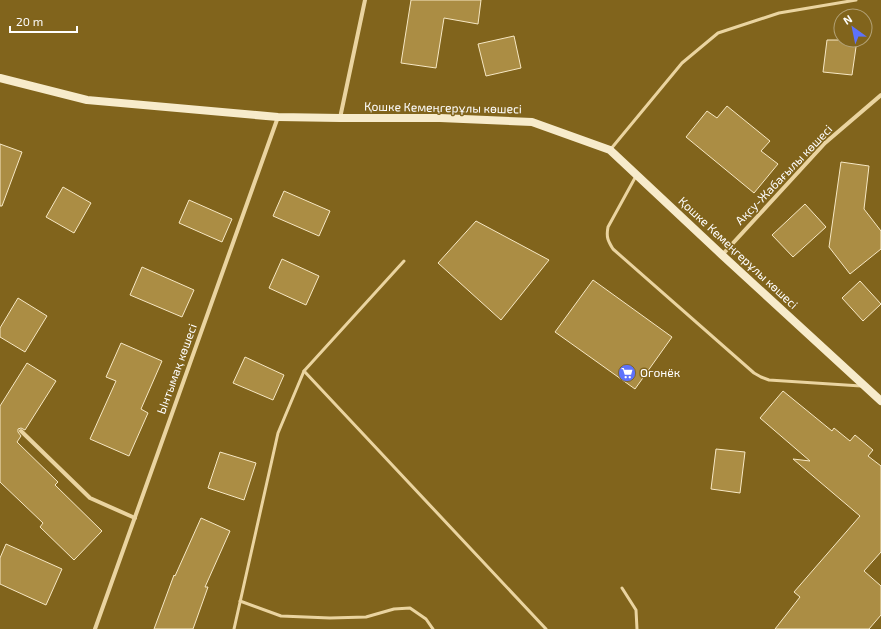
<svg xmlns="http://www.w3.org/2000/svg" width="881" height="629" viewBox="0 0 881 629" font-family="'Exo 2',sans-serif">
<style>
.building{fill:#ab8d44;stroke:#f7e8c4}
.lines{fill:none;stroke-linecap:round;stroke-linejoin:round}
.lane{stroke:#ead4a0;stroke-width:3}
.street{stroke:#ead4a0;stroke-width:4}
.secondary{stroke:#f7ebcb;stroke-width:8}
.labels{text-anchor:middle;stroke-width:3;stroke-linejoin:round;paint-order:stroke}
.street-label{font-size:12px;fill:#fff;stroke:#81641c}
.poi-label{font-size:12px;fill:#fff;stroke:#81641c;text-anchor:start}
</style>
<rect width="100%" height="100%" fill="#81641c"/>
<!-- building -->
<g class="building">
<polygon points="411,0 481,0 478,24 444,18 436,68 401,63"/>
<polygon points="514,36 521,68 486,76 478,44"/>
<polygon points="827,40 857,40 852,75 823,72"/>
<polygon points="727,106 770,141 761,151 778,164 754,193 686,137 707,111 717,118"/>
<polygon points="0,144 22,152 2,206 0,206"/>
<polygon points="841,162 869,166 864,209 881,231 881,249 850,274 829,247"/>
<polygon points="63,187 91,203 74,233 46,217"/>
<polygon points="284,191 330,211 319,236 273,216"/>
<polygon points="189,200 232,219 222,242 179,223"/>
<polygon points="805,204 826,227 793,257 772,235"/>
<polygon points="476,221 549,260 501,320 438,263"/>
<polygon points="282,259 319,276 306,305 269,288"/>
<polygon points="142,267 194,290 182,317 130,295"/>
<polygon points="593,280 672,337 635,389 555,332"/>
<polygon points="860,281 881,304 863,321 842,298"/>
<polygon points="18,298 47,316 25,352 0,337 0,328"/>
<polygon points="121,343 162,361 141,409 148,413 129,456 90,439 116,381 106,377"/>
<polygon points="245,357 284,375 273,400 233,383"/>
<polygon points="27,363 56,381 25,430 21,428 18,429 18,432 21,436 17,442 58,482 55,485 102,531 74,560 40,527 43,523 0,482 0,406"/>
<polygon points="783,391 832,431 834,428 850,441 855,435 873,450 868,456 881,466 881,552 864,571 881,586 881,615 869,629 775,629 800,597 794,592 860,516 793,459 810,461 760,418"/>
<polygon points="716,449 745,452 740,493 711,489"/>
<polygon points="220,452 256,463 244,500 208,488"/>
<polygon points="201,518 230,531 205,587 208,587 193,629 154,629 174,575 175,576"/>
<polygon points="6,544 62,569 46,605 0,584 0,558"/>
</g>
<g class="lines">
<!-- lane -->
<g class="lane">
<polyline points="610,150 682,63 718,33 779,13 856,0"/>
<path d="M636,176L608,227C606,237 608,241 613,249L754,373L761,377L769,380L861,386"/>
<polyline points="304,371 546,629"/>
<polyline points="622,588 636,610 637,629"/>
<polyline points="240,601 281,616 330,618 366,617 394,609 410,608 426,619 433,629"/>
<polyline points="234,629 278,433 304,371 404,261"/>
</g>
<!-- street -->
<g class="street">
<polyline points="340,118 365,0"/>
<polyline points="722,255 825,143 881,95"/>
<polyline points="21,431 90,498 135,518"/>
<polyline points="95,629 278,117"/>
</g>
<!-- secondary -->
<polyline class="secondary" points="0,78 87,100 278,117 340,118 440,118 532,122 610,150 722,255 881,401"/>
</g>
<!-- icons -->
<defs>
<symbol id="supermarket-disc" viewBox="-11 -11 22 22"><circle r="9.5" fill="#5d72fb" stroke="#81641c"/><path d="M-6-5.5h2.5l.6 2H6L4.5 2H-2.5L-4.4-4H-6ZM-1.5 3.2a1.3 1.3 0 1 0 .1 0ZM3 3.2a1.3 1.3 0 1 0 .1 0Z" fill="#fff"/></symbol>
</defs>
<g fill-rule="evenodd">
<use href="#supermarket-disc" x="617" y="363" width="20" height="20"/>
</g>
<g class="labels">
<!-- street labels -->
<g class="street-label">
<text transform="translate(443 108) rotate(1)" y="4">Қошке Кемеңгерұлы көшесі</text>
<text transform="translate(784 175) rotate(-46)" y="4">Ақсу-Жабағылы көшесі</text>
<text transform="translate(738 253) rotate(43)" y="4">Қошке Кемеңгерұлы көшесі</text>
<text transform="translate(177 369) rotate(-70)" y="4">Ынтымақ көшесі</text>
</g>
<!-- poi labels -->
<g class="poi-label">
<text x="640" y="377">Огонёк</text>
</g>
</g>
<!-- north arrow -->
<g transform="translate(853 28) rotate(327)"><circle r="19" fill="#81641c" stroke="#b3a277"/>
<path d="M0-3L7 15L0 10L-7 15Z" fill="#5d72fb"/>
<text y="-6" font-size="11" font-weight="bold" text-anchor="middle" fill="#ffffff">N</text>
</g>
<!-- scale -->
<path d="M10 26v6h67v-6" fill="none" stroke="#ffffff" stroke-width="2"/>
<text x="16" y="26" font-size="12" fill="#ffffff" stroke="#81641c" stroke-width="3" paint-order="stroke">20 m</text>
</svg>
